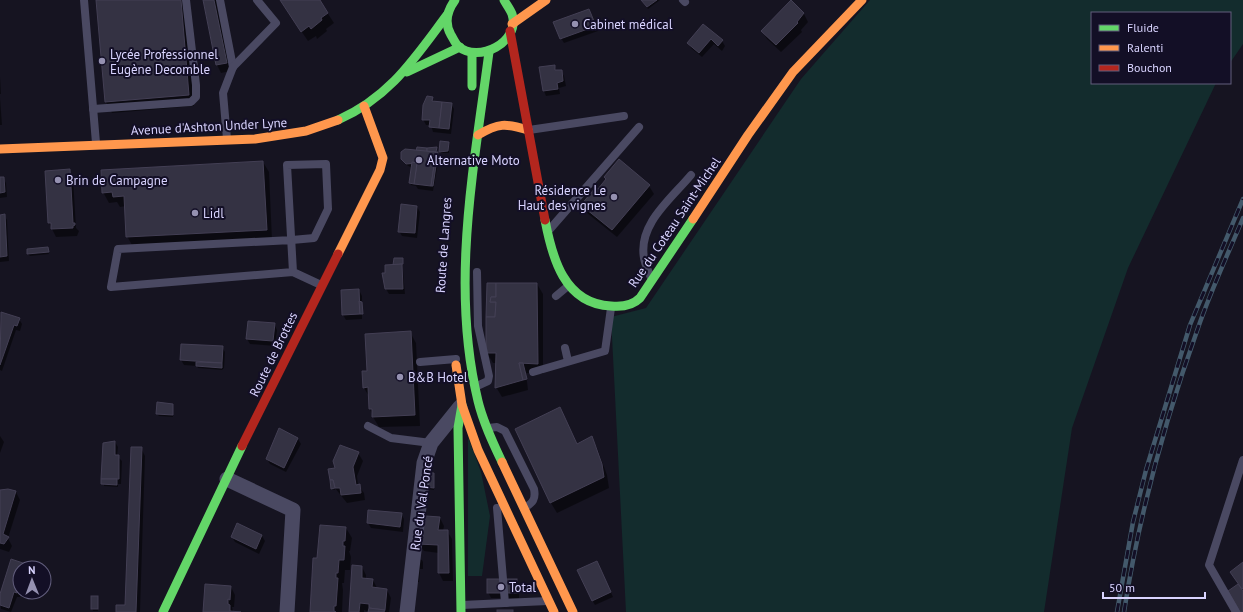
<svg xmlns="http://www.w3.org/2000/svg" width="1243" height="612" viewBox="0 0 1243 612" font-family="'PT Sans',sans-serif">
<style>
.green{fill:#132c2d}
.shadow{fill:#0007}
.building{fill:#343243;stroke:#433f54}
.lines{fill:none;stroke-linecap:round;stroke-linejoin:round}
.lane{stroke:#4a4962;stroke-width:8}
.street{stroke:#4a4962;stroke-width:15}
.fast{stroke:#63d668;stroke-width:9}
.slow{stroke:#ff974d;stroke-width:9}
.jam{stroke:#b3261e;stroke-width:9}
.rail-casing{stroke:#43596b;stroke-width:4.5}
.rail{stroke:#130f26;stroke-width:3;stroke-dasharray:9;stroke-linecap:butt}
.poi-dot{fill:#9591b1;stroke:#130f26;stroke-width:1.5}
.labels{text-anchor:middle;stroke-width:4;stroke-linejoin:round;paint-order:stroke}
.poi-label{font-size:13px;fill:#d9d4ff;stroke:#130f26;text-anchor:start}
.street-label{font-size:13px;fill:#d9d4ff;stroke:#130f26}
</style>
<rect width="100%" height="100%" fill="#161421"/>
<!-- green -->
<g class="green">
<polygon points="870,0 1243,0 1243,44 1230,63 1230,13 1092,13 1092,83 1216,83 1128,268 1072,428 1044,612 626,612 611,317 646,308 801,79"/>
<polygon points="468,437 481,472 490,516 482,576 468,576"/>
</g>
<!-- shadow -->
<g class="shadow">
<polygon points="97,0 185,0 194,106 112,113 106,102"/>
<polygon points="204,0 217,0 230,71 221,73 217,65"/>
<polygon points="280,0 319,0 334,23 326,29 327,31 317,39 316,36 308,41"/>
<polygon points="642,0 660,0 648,9"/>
<polygon points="791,2 804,14 808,22 801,30 802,32 781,52 767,39 762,31"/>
<polygon points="589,10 598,31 564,43 561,38"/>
<polygon points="703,25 722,41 725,46 722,51 714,44 702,57 691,48 688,43"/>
<polygon points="554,66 557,71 561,71 564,76 566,86 559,88 560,94 546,96 544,91"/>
<polygon points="0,77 1,94 0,94"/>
<polygon points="0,98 2,125 0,125"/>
<polygon points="432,98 435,102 451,104 454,109 451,134 433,132 431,125 426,125 423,119"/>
<polygon points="449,143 449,153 441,153 440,151"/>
<polygon points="436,148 439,158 433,191 418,189 416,186 411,185 410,183 412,168 405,164 402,159 417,151"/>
<polygon points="619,160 649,186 654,194 617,237 587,213 582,205 598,191"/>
<polygon points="263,162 269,172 272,240 133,247 127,236 126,206 120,207 117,202 109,203 103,192"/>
<polygon points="69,170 73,178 76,228 79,231 77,236 56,237 49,223 46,172"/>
<polygon points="0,178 3,178 6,183 7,197 0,198"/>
<polygon points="417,207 420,212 417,238 402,236 399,231"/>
<polygon points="4,215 7,220 9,261 0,262 0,216"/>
<polygon points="47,248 49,254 30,256 28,254"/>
<polygon points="402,259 405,294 389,294 386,289 384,274 386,274"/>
<polygon points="537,284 543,294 543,374 526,373 528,390 502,397 496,387 497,363 493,363 487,353"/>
<polygon points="359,290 362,296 362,319 346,320 343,315"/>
<polygon points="2,313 19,319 22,324 20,331 16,330 2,371 0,370 0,319"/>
<polygon points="274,324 277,330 275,346 250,344 247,339"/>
<polygon points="410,332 416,343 420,426 379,427 373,417 370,409 370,398 364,388 368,372"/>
<polygon points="222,347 225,352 224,368 222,370 198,368 197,366 184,365 181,360"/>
<polygon points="173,405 173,417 159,416 157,414"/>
<polygon points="565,419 577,444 591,438 597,448 607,475 609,488 557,513 551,503"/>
<polygon points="0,436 4,442 0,453"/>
<polygon points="298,439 301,444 286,472 270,464 267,459"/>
<polygon points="115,442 118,447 117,456 122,461 121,484 118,484 118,487 104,486 104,444"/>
<polygon points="141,448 145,456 140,612 117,612 126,606"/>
<polygon points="358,453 363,461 357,476 358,485 364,493 365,500 347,503 335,488 335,490 332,489 336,469"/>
<polygon points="433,474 434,490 427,489"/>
<polygon points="16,492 20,500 8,538 12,546 9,552 0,549 0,493"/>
<polygon points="401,514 404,519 403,532 371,528 368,523"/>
<polygon points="440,518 444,526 443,531 447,531 452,539 453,581 443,581 439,573 439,553 424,551 419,544 426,525"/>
<polygon points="346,528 352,538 350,551 349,551 351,557 350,570 345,570 344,583 342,583 343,590 342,612 311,612 318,559"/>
<polygon points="262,536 265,541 259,554 235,542 232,537"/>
<polygon points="418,559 422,560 423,562 423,569 420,569 419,582 416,582"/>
<polygon points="12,561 26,565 27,568 20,568 20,592 22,592 20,597 17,597 11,612 1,609 0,597"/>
<polygon points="362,567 366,575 366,579 373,580 377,588 387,590 391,598 389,612 369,612 364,610 364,612 350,612"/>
<polygon points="599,567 613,597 595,605 592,600"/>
<polygon points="516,580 519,585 519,598 491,598 488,592"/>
<polygon points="231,587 235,595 234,607 232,607 233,612 204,612"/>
<polygon points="97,597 98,611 93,611 92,608"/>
</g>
<!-- building -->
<g class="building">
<polygon points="96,0 181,0 189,95 105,102"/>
<polygon points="203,0 214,0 227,63 216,65"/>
<polygon points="280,0 320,0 328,13 321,18 322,20 311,29 309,26 301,32"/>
<polygon points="641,0 657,0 647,7"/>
<polygon points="791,0 804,13 797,22 798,23 776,45 761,31"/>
<polygon points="589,9 596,26 560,39 553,22"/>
<polygon points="703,24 723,40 718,46 711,39 699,53 687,43"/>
<polygon points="555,65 555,70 562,70 563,81 557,83 558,89 543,91 539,67"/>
<polygon points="427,96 433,97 432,101 442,102 439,128 429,127 430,120 422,120 423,105"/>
<polygon points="442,102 452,103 449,129 439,128"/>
<polygon points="440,141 449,142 448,151 439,152"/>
<polygon points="417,147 427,148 427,152 416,151"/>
<polygon points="437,147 436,152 427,152 427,148"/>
<polygon points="405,149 436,152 431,186 414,184 417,163 406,164 401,159 401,152"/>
<polygon points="436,152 438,152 433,186 431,186"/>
<polygon points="619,159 650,185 612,230 581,205 595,188 598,189 606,179 604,177"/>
<polygon points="263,161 267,230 126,237 124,196 113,197 112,192 102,193 101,170"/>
<polygon points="412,162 417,163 414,184 409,183"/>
<polygon points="70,169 73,223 75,223 75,225 73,226 73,228 51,229 51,223 48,223 45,171"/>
<polygon points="0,177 4,177 5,192 0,193"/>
<polygon points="401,204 417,206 415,233 398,232"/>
<polygon points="5,214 7,256 0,257 0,215"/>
<polygon points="48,247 49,252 27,254 27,249"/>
<polygon points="394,258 403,258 403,264 393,265"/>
<polygon points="402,264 403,289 385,289 382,273 385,273 385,265"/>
<polygon points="487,283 496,283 496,297 491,297 490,302 496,302 495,317 486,317"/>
<polygon points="496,283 537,283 538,364 519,363 523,380 495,388 496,353 486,353 486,317 495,317 496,302 490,302 491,297 496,297"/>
<polygon points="359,289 360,314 342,315 341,290"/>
<polygon points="359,301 362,302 363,314 360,314"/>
<polygon points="1,312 20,318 17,326 14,325 0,365"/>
<polygon points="248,321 275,323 273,341 246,339"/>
<polygon points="411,331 415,415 372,417 372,409 369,409 368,387 363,388 362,371 367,371 365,334"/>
<polygon points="181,344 223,346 222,363 180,360"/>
<polygon points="196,362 222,363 222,368 196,366"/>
<polygon points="519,363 523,363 527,379 523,380"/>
<polygon points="157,402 173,404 173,415 156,414"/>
<polygon points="560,407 577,444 592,436 602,464 604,477 550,503 515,429"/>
<polygon points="279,428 298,438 284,468 266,459"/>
<polygon points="115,441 115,455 119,455 119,479 101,479 103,443"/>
<polygon points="340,445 359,452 353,467 356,485 360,484 361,493 341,495 340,488 335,488 333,480 330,480 328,469 335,468 333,461"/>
<polygon points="131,447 142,447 136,612 116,612 116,605 125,605"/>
<polygon points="428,473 434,473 434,488 425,487"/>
<polygon points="101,479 117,479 117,485 101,484"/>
<polygon points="330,480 333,480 335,488 331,489"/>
<polygon points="8,489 16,491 3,534 9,537 4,544 0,543 0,490"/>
<polygon points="368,510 402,513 400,527 367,523"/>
<polygon points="426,516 440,517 438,530 448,530 449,573 438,573 438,545 418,544 421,524 425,524"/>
<polygon points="237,523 262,535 256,549 231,537"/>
<polygon points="320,525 346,527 345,541 343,541 343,546 345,546 344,560 339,560 338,573 336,573 336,578 338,578 336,606 334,606 334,611 336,612 310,612 313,558 317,558"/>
<polygon points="11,559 26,564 25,568 20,568 20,584 17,593 14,592 9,608 0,605 0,594"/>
<polygon points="597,561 611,592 592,601 577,570"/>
<polygon points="1243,562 1243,588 1242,589 1230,572"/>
<polygon points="352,565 362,566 362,578 373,579 372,587 387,589 385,610 369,608 369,604 360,603 359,612 349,612"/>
<rect x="487" y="579" width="30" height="14"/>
<polygon points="205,584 231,586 230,600 228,599 228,604 230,605 230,611 241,612 203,612"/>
<polygon points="1238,584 1243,591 1243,612 1240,612 1228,591"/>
<rect x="91" y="596" width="7" height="13"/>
<polygon points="369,608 385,610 384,612 368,612"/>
<rect x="497" y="610" width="16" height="2"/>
</g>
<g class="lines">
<!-- lane -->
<g class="lane">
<polyline points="84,0 96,143"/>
<polyline points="220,0 233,67"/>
<polyline points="683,0 685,2"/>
<polyline points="93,109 191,102 196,97 196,85 186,0"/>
<polyline points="529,130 624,116"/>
<polyline points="227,139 223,93 233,67 276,23 257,0"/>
<polyline points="550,229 639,127"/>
<polyline points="293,272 287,165 326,164 328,209 314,238 292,240 118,249 111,287 293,272 321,285"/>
<path d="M651,278C649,272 645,265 644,258C638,224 671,199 691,175"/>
<polyline points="556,296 568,286"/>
<polyline points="565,348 568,361"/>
<polyline points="420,362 456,359"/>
<polyline points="533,372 605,351 611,308"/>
<polyline points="477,386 488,381 489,376 478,326 477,272"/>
<polyline points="368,426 391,438 431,443"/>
<path d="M488,428L497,427L505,431L534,489C536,499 533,503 524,508"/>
<polyline points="497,508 505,603"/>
<polyline points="462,605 548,601"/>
<polyline points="1236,612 1209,565 1243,460"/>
</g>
<!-- street -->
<g class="street">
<polyline points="227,479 293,510 287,612"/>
<polyline points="407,612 424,463 431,443 460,407"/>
</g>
<!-- fast -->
<g class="fast">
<path d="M455,0C447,11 444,23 451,35C453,38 455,43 458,46C478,64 521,42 512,14C510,9 506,4 504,0"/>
<path d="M489,52C474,167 450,286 478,401C483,422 493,443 502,462"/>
<polyline points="472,53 472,86"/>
<polyline points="407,72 460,47"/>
<path d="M338,120C390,97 414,59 447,15"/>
<path d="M545,220C552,257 564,304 611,306C621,307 632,306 640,298L693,219"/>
<polyline points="163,612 242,446"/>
<polyline points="461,612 458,428 462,405"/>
</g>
<!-- slow -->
<g class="slow">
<polyline points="512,24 546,0"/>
<path d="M478,135C498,123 506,123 528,130"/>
<polyline points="0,149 255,139 306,131 338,120"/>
<polyline points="693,219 748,135 793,72 862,0"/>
<polyline points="338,254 380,170 383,158 364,106"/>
<polyline points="456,365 462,405 478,450 554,612"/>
<polyline points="502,462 573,612"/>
</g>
<!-- jam -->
<g class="jam">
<polyline points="510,31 545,220"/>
<polyline points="242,446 338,254"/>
</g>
<defs>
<g id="rail">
<polyline points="1117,612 1133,522 1146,470 1190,325 1243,199"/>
<path d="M1124,612C1139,515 1165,420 1198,328C1211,290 1228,254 1243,218"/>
</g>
</defs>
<!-- rail casing -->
<use href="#rail" class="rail-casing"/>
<!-- rail -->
<use href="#rail" class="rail"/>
</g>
<!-- markers -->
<g class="poi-dot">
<circle cx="575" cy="24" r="4"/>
<circle cx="102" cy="61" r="4"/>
<circle cx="419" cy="160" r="4"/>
<circle cx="58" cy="180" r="4"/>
<circle cx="614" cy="197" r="4"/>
<circle cx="195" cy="213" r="4"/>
<circle cx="400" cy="377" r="4"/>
<circle cx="501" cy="587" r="4"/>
</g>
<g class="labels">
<!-- poi labels -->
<g class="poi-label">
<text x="583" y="29">Cabinet médical</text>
<text x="110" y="59">Lycée Professionnel<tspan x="110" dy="15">Eugène Decomble</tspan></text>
<text x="427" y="165">Alternative Moto</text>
<text x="66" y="185">Brin de Campagne</text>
<text x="606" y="195" text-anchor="end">Résidence Le<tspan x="606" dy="15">Haut des vignes</tspan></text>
<text x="203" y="218">Lidl</text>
<text x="408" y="382">B&amp;B Hotel</text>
<text x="509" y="592">Total</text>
</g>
<!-- street labels -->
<g class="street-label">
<text transform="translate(209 126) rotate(-3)" y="5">Avenue d'Ashton Under Lyne</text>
<text transform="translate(674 222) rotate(-56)" y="5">Rue du Coteau Saint-Michel</text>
<text transform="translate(443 245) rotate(-86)" y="5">Route de Langres</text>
<text transform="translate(273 354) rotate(-64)" y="5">Route de Brottes</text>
<text transform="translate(421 503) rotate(-82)" y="5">Rue du Val Poncé</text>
</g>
</g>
<!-- legend -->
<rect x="1091" y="12" width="140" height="72" fill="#130f26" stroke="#625e7d"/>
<rect x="1099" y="25" width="20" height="6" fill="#63d668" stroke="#625e7d"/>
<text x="1127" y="32" font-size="12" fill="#d9d4ff">Fluide</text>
<rect x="1099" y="45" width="20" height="6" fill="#ff974d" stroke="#625e7d"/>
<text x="1127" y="52" font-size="12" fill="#d9d4ff">Ralenti</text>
<rect x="1099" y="65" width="20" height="6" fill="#b3261e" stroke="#625e7d"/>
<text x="1127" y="72" font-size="12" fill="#d9d4ff">Bouchon</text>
<!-- north arrow -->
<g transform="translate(32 580) rotate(359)"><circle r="19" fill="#130f26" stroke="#625e7d"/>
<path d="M0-3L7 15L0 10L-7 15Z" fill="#9591b1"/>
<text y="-6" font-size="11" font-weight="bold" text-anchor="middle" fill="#d9d4ff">N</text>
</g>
<!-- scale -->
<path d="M1103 592v6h102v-6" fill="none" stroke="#d9d4ff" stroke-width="2"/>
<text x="1109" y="592" font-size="12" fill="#d9d4ff" stroke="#130f26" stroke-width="3" paint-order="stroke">50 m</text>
</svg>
